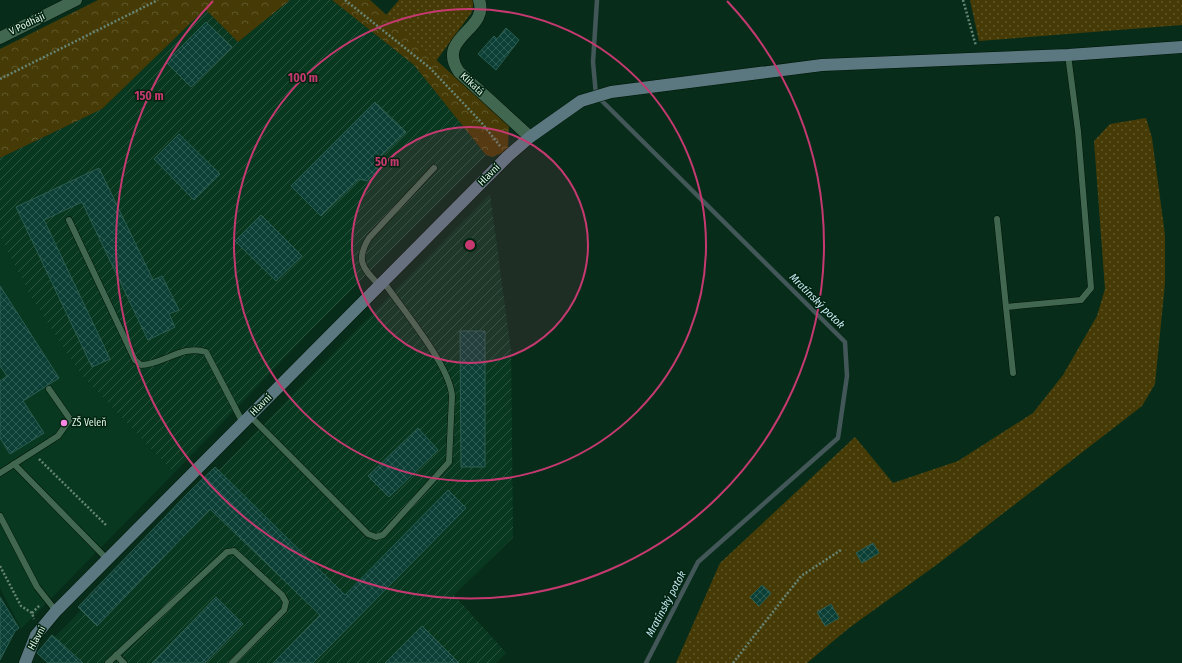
<svg xmlns="http://www.w3.org/2000/svg" width="1182" height="663" font-family="'Fira Sans Condensed',sans-serif">
  <style>
    .built { fill: #083820 }
    .industrial { fill: url(#industrial-furrows) }
    .grass { fill: url(#grass-dots) }
    .park { fill: url(#park-crowns) }
    .lines { fill: none; stroke-linecap: round; stroke-linejoin: round }
    .stream { stroke: #435758; stroke-width: 4.5 }
    .building { fill: url(#building-cross-hatch); stroke: #2c5d51 }
    .lane-casing { stroke: #001406; stroke-width: 7 }
    .street-casing { stroke: #001406; stroke-width: 13 }
    .secondary-casing { stroke: #001406; stroke-width: 13 }
    .path { stroke: #678575; stroke-width: 2.5; stroke-dasharray: 2 2; stroke-linecap: butt }
    .lane { stroke: #426750; stroke-width: 6 }
    .street { stroke: #426750; stroke-width: 12 }
    .secondary { stroke: #5b7880; stroke-width: 12 }
    .ring { fill: none; stroke: #c63970; stroke-width: 2 }
    .poi-dot { fill: #fd86e2; stroke: #002310; stroke-width: 1.5 }
    .labels { text-anchor: middle; dominant-baseline: central; stroke-width: 3; stroke-linejoin: round; paint-order: stroke }
    .street-label { font-size: 10px; fill: #e0f4e7; stroke: #002310 }
    .poi-label { font-size: 10px; fill: #e0f4e7; stroke: #002310; text-anchor: start }
    .water-label { font-size: 11px; font-style: italic; fill: #c7eaf4; stroke: #002310 }
    .centre { fill: #c63970; stroke: #002310; stroke-width: 2 }
    .ring-label { font-size: 12px; text-anchor: middle; font-weight: bold; fill: #c63970; stroke: #002310; stroke-width: 3; stroke-linejoin: round; paint-order: stroke }
  </style>
  <defs>
    <pattern id="industrial-furrows" width="10" height="10" patternUnits="userSpaceOnUse"><rect width="10" height="10" fill="#083820"/><path d="M-1 1l2-2M0 10L10 0M9 11l2-2" fill="none" stroke="#2c5540"/></pattern>
    <pattern id="grass-dots" width="8" height="8" patternUnits="userSpaceOnUse"><rect width="8" height="8" fill="#463b06"/><path d="M2 2h.1M6 6h.1" fill="none" stroke="#60582a" stroke-width="1.8" stroke-linecap="round"/></pattern>
    <pattern id="park-crowns" width="20" height="18" patternUnits="userSpaceOnUse"><rect width="20" height="18" fill="#463b06"/><path d="M2 6a3 3 0 1 1 6 0M12 15a3 3 0 1 1 6 0" fill="none" stroke="#60582a"/></pattern>
    <pattern id="building-cross-hatch" width="8" height="8" patternUnits="userSpaceOnUse"><rect width="8" height="8" fill="#0c4036"/><path d="M0 0l8 8M0 8l8-8" fill="none" stroke="#2f5c53"/></pattern>
  </defs>
  <rect width="100%" height="100%" fill="#072d1a"/>
  <path class="built" d="M 0,236 L 31,297 L 80,373 L 174,473 L 21,629 L 0,588 Z"/>
  <g class="industrial">
    <path d="M 290,0 L 332,0 L 414,65 L 486,155 L 311,330 L 174,473 L 80,373 L 31,297 L 0,236 L 0,158 L 102,109 L 205,9 L 238,42 Z"/>
    <path d="M 490,194 L 511,351 L 513,537 L 454,595 L 506,653 L 496,663 L 52,663 L 40,652 Z"/>
  </g>
  <g class="grass">
    <path d="M 399,0 L 473,0 L 474,1 L 472,12 L 436,61 L 386,15 Z"/>
    <path d="M 970,0 L 1182,0 L 1182,25 L 979,41 Z"/>
    <path d="M 1146,118 L 1152,138 L 1165,235 L 1165,283 L 1155,384 L 1142,406 L 939,563 L 849,628 L 807,663 L 676,663 L 720,563 L 855,437 L 893,483 L 958,461 L 1033,413 L 1063,375 L 1097,316 L 1105,289 L 1094,141 L 1110,124 Z"/>
  </g>
  <g class="park">
    <path d="M 98,0 L 290,0 L 238,42 L 205,9 L 102,109 L 0,158 L 0,49 Z"/>
    <path d="M 332,0 L 370,0 L 509,126 L 508,148 L 502,153 L 492,157 L 486,155 L 414,65 Z"/>
  </g>
  <g class="lines">
    <path class="stream" d="M 597,0 L 593,62 L 596,95 L 845,342 L 847,376 L 838,438 L 698,562 L 646,663"/>
  </g>
  <g class="building">
    <path d="M 206,22 L 232,47 L 191,87 L 166,62 Z"/>
    <path d="M 506,28 L 519,40 L 496,70 L 478,54 L 494,36 L 497,39 Z"/>
    <path d="M 375,102 L 406,132 L 377,160 L 378,170 L 367,181 L 359,179 L 321,216 L 291,186 Z"/>
    <path d="M 179,134 L 220,174 L 194,200 L 154,159 Z"/>
    <path d="M 99,168 L 153,280 L 162,276 L 179,310 L 169,314 L 175,327 L 148,340 L 82,202 L 44,220 L 110,359 L 92,367 L 16,207 Z"/>
    <path d="M 261,215 L 302,256 L 276,281 L 235,241 Z"/>
    <path d="M 0,286 L 59,378 L 23,401 L 44,433 L 10,454 L 0,438 L 0,381 L 7,376 L 0,366 Z"/>
    <path d="M 460,331 L 485,331 L 485,467 L 461,467 Z"/>
    <path d="M 418,428 L 438,450 L 389,497 L 368,476 Z"/>
    <path d="M 215,467 L 345,595 L 448,490 L 466,508 L 313,663 L 273,663 L 320,615 L 210,509 L 97,626 L 78,607 L 191,490 Z"/>
    <path d="M 873,543 L 879,553 L 862,563 L 856,553 Z"/>
    <path d="M 762,585 L 771,593 L 759,606 L 750,597 Z"/>
    <path d="M 0,597 L 19,628 L 15,631 L 0,660 Z"/>
    <path d="M 216,597 L 243,624 L 205,663 L 152,663 Z"/>
    <path d="M 831,604 L 839,618 L 825,626 L 817,612 Z"/>
    <path d="M 422,626 L 459,663 L 385,663 Z"/>
    <path d="M 52,635 L 83,663 L 48,663 L 37,653 Z"/>
  </g>
  <g class="lines">
    <defs>
      <g id="lane">
        <path d="M 997,219 L 1006,307"/>
        <path d="M 69,220 L 135,360 L 141,365 C 164,364 183,344 206,352 L 243,423"/>
        <path d="M 379,285 C 363,268 355,261 369,238 L 434,168"/>
        <path d="M 1013,373 L 1006,307 L 1081,300 L 1091,288 L 1078,131 L 1068,55"/>
        <path d="M 250,416 L 368,534 L 376,537 L 383,535 L 449,462 L 452,396 C 450,365 402,309 383,281"/>
        <path d="M 14,464 L 107,559"/>
        <path d="M 0,473 L 58,436 L 70,419 L 49,389"/>
        <path d="M 0,516 L 37,587 L 56,611"/>
        <path d="M 116,655 L 124,663"/>
        <path d="M 108,663 L 227,552 L 234,551 L 282,595 L 286,602 L 284,610 L 232,663"/>
      </g>
      <g id="street">
        <path d="M 479,0 C 490,30 435,37 459,72 L 530,137"/>
        <path d="M 0,38 L 76,0"/>
      </g>
      <path id="secondary" d="M 25,663 L 36,635 L 56,611 L 508,156 L 530,137 L 581,101 L 611,92 L 822,65 L 1068,55 L 1182,47"/>
    </defs>
    <use href="#lane" class="lane-casing"/>
    <use href="#street" class="street-casing"/>
    <use href="#secondary" class="secondary-casing"/>
    <g class="path">
      <path d="M 345,0 L 430,68 L 481,122 L 500,146"/>
      <path d="M 963,0 L 976,46"/>
      <path d="M 0,79 L 158,0"/>
      <path d="M 39,459 L 107,526"/>
      <path d="M 0,566 L 21,606 L 32,613 L 34,619"/>
      <path d="M 32,613 L 40,605"/>
      <path d="M 733,663 L 801,576 L 841,550"/>
    </g>
    <use href="#lane" class="lane"/>
    <use href="#street" class="street"/>
    <use href="#secondary" class="secondary"/>
  </g>
  <circle cx="470" cy="245" r="118" fill="#c63970" fill-opacity=".12"/>
  <g class="ring">
    <circle cx="470" cy="245" r="118"/>
    <circle cx="470" cy="245" r="236"/>
    <path d="M727 1A354 354 0 1 1 213 1"/>
  </g>
  <circle class="poi-dot" cx="64" cy="423" r="4"/>
  <g class="labels">
    <g class="street-label">
      <text transform="translate(27 24) rotate(-26)">V Podhájí</text>
      <text transform="translate(472 84) rotate(43)">Klikatá</text>
      <text transform="translate(489 175) rotate(-45)">Hlavní</text>
      <text transform="translate(261 405) rotate(-45)">Hlavní</text>
      <text transform="translate(37 638) rotate(-61)">Hlavní</text>
    </g>
    <g class="poi-label">
      <text x="72" y="423">ZŠ Veleň</text>
    </g>
    <g class="water-label">
      <text transform="translate(817 301) rotate(45)">Mratínský potok</text>
      <text transform="translate(666 604) rotate(-62)">Mratínský potok</text>
    </g>
  </g>
  <circle cx="470" cy="245" r="6" class="centre"/>
  <g class="ring-label">
    <text x="303" y="82">100 m</text>
    <text x="149" y="100">150 m</text>
    <text x="387" y="166">50 m</text>
  </g>
</svg>
